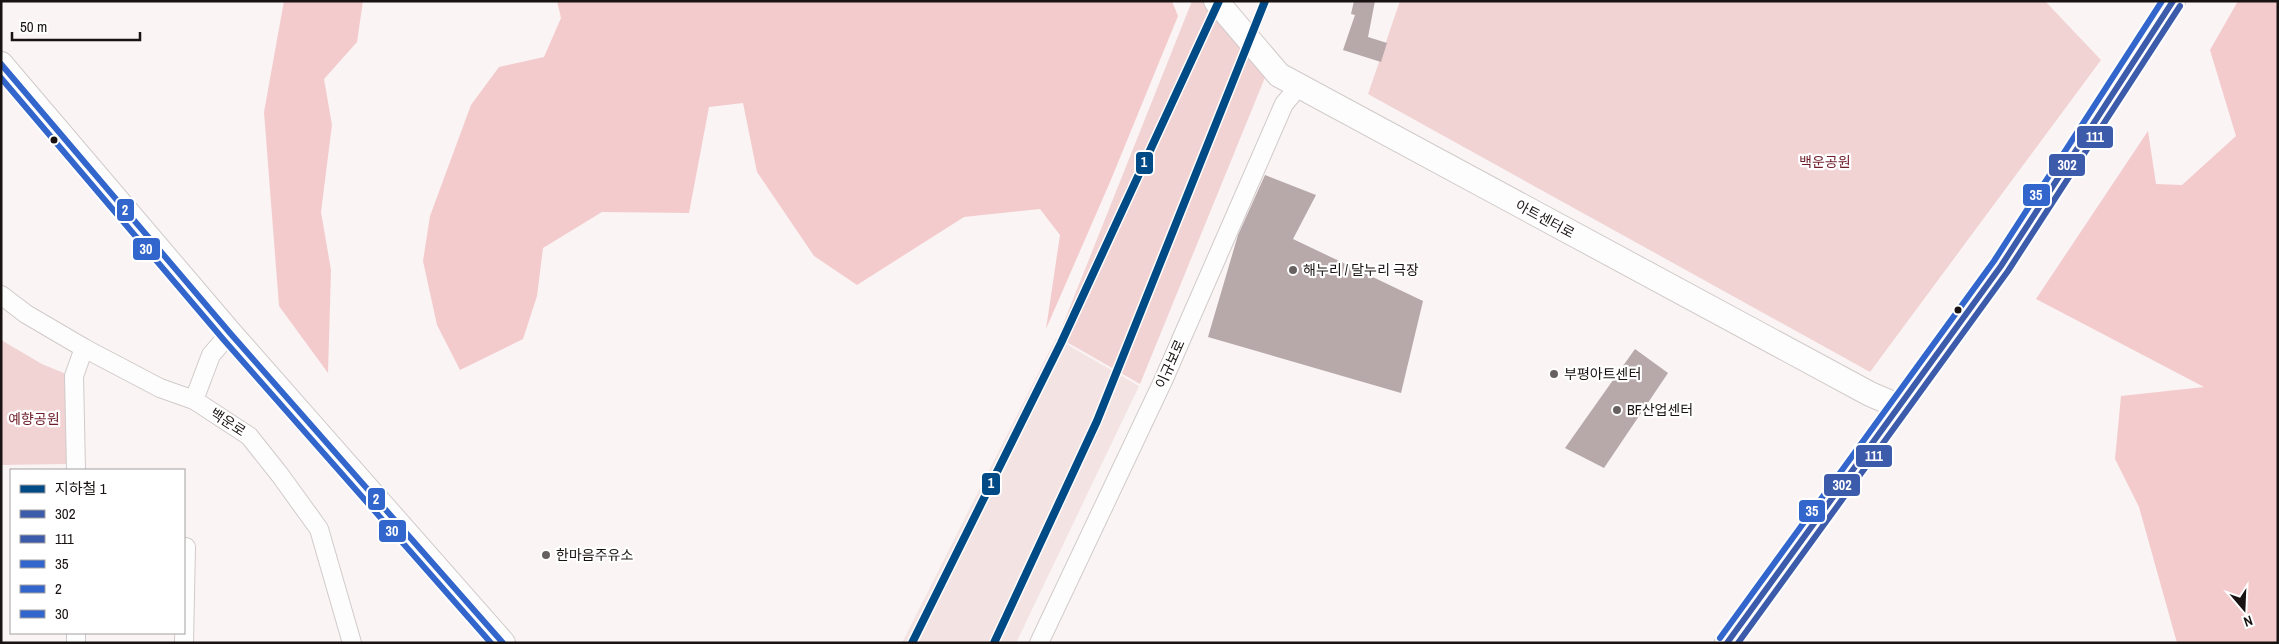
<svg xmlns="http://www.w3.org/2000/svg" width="2279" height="644" font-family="'Archivo Narrow','Noto Sans KR',sans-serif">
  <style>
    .built { fill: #f4e3e3 }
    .green { fill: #f2d3d4 }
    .forest { fill: #f4cbcd }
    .building { fill: #b7a8a9 }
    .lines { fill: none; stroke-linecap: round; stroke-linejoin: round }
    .street-casing { stroke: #d1caca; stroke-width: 20 }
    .secondary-casing { stroke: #d1caca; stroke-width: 26 }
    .street { stroke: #fefdfd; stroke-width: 18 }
    .secondary { stroke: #fefdfd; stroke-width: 24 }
    .bus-1-casing { stroke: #fff; stroke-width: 10 }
    .bus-2-casing { stroke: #fff; stroke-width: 10 }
    .bus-3-casing { stroke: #fff; stroke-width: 10 }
    .bus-4-casing { stroke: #fff; stroke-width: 10 }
    .bus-5-casing { stroke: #fff; stroke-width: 10 }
    .bus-1 { stroke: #3d5bab; stroke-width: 6 }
    .bus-2 { stroke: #3d5bab; stroke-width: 6 }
    .bus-3 { stroke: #36c; stroke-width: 6 }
    .bus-4 { stroke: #36c; stroke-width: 6 }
    .bus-5 { stroke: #36c; stroke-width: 6 }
    .metro-1-casing { stroke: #fff; stroke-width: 11 }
    .metro-1 { stroke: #004a85; stroke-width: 8 }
    .bus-dot { fill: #191212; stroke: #fff; stroke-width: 2 }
    .poi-dot { fill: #686161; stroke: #fff; stroke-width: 2 }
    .labels { text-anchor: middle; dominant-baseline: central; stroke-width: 4.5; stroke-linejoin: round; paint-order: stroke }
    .park-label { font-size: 14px; fill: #6f1f2b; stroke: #fff }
    .street-label { font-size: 14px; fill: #191212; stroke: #fff }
    .poi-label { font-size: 14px; fill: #191212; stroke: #fff; text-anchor: start }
    .line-badge { stroke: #fff; stroke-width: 2 }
    .badge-label { font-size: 14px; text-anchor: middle; font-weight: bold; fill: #fff }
  </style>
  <rect width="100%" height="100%" fill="#faf4f4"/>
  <path class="built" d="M 1056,338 L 1139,386 L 1016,643 L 902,643 Z"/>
  <g class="green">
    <path d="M 1192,1 L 1203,1 L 1266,75 L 1140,384 L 1058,337 Z"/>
    <path d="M 1400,1 L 2045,1 L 2101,60 L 1870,372 L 1368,94 Z"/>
    <path d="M 1,340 L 42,364 L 66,374 L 66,464 L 1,465 Z"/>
  </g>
  <g class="forest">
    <path d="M 284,1 L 363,1 L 357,42 L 324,79 L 332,125 L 321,212 L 331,270 L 328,373 L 279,306 L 264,112 Z"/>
    <path d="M 557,1 L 1172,1 L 1178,16 L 1110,182 L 1046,329 L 1060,235 L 1040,209 L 964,217 L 857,285 L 814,256 L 757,172 L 743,103 L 709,107 L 689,213 L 602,212 L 543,248 L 537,296 L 523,339 L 460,370 L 437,325 L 423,261 L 430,216 L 471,105 L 499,67 L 544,57 L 561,18 Z"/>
    <path d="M 2238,1 L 2278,1 L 2278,643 L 2177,643 L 2139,507 L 2115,459 L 2121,396 L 2204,387 L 2036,299 L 2148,131 L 2156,184 L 2182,185 L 2236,136 L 2210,50 Z"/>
  </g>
  <g class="building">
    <path d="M 1354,1 L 1375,1 L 1368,37 L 1387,43 L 1381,62 L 1343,50 L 1355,15 L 1351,14 Z"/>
    <path d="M 1265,175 L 1316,195 L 1293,239 L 1423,301 L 1401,393 L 1208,337 L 1238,235 Z"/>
    <path d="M 1635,349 L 1668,373 L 1604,468 L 1565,448 Z"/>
  </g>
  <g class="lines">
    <defs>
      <g id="street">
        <path d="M 1,295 L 26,314 L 84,348 L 160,388 L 194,400 L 249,436 L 280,475 L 319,529 L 352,643"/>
        <path d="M 194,400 L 211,355 L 230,333"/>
        <path d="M 76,470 L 74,376 L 84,348"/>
        <path d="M 184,547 L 186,547 L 184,643"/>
        <path d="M 76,643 L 76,633"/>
        <path d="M 1039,643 L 1163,381 L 1284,104 L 1299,86"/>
      </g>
      <g id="secondary">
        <path d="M 1216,1 L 1279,75 L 1870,394 L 1898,406"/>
        <path d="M 1,64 L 230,333 L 503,643"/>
        <path d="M 1727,643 L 2001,266 L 2173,1"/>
      </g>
    </defs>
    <use href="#street" class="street-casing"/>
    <use href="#secondary" class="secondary-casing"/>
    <use href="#street" class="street"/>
    <use href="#secondary" class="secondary"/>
    <defs>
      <path id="bus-1" d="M 1727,643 L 2001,266 L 2173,1"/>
      <path id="bus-2" d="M 1738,643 L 2008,271 L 2180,6"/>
      <path id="bus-3" d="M 1720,638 L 1994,261 L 2162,1"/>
      <path id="bus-4" d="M 1,64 L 230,333 L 503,643"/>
      <path id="bus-5" d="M 1,78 L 223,339 L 491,643"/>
    </defs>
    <use href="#bus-1" class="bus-1-casing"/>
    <use href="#bus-2" class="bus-2-casing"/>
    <use href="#bus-3" class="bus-3-casing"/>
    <use href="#bus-4" class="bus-4-casing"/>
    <use href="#bus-5" class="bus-5-casing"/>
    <use href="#bus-1" class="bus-1"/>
    <use href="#bus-2" class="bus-2"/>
    <use href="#bus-3" class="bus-3"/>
    <use href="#bus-4" class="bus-4"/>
    <use href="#bus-5" class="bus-5"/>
    <defs>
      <g id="metro-1">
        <path d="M 912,643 L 1061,343 L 1219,1"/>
        <path d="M 994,643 L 1097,421 L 1265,1"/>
      </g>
    </defs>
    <use href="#metro-1" class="metro-1-casing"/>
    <use href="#metro-1" class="metro-1"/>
  </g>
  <g class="bus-dot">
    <circle cx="54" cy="140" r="4.5"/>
    <circle cx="1958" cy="310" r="4.5"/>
  </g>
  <g class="poi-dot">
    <circle cx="1293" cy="270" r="5"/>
    <circle cx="1554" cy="374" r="5"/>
    <circle cx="1617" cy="410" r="5"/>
    <circle cx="546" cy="555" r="5"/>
  </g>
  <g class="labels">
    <g class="park-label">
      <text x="1825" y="162">백운공원</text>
      <text x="34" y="419">예향공원</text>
    </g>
    <g class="street-label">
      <text transform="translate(1545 219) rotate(28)">아트센터로</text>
      <text transform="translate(1170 364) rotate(-66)">이규보로</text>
      <text transform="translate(228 422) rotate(33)">백운로</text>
    </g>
    <g class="poi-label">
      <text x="1303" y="270">해누리 / 달누리 극장</text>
      <text x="1564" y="374">부평아트센터</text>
      <text x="1627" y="410">BF산업센터</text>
      <text x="556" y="555">한마음주유소</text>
    </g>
  </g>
  <g class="line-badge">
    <rect x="2076" y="125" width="38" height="24" rx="5" fill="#3d5bab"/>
    <rect x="1135" y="151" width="19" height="24" rx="5" fill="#004a85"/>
    <rect x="2048" y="153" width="38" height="24" rx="5" fill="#3d5bab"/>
    <rect x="2022" y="183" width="29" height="24" rx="5" fill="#36c"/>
    <rect x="116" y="198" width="19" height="24" rx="5" fill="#36c"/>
    <rect x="132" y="237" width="29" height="24" rx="5" fill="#36c"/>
    <rect x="1855" y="444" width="38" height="24" rx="5" fill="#3d5bab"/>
    <rect x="981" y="472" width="20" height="24" rx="5" fill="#004a85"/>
    <rect x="1823" y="473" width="38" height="24" rx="5" fill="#3d5bab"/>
    <rect x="367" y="487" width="19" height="24" rx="5" fill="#36c"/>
    <rect x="1798" y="499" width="28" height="24" rx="5" fill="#36c"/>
    <rect x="378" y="519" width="29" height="24" rx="5" fill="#36c"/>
  </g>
  <g class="badge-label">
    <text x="2095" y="142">111</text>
    <text x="1144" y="167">1</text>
    <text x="2067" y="170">302</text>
    <text x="2036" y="200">35</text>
    <text x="125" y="215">2</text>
    <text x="146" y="254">30</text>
    <text x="1874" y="461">111</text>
    <text x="991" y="488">1</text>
    <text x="1842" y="490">302</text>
    <text x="376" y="504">2</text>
    <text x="1812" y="516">35</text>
    <text x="392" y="536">30</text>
  </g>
  <rect width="2279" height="644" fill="none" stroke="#191212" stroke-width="5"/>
  <rect x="10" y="469" width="175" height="165" fill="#ffffff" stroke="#a3a0a0"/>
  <rect x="20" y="485" width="25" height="8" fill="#004a85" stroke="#a3a0a0"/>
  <text x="55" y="494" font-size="15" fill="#191212">지하철 1</text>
  <rect x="20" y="510" width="25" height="8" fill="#3d5bab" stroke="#a3a0a0"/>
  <text x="55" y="519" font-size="15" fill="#191212">302</text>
  <rect x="20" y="535" width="25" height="8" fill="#3d5bab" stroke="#a3a0a0"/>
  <text x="55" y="544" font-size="15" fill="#191212">111</text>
  <rect x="20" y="560" width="25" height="8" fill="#3366cc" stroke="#a3a0a0"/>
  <text x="55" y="569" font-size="15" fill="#191212">35</text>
  <rect x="20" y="585" width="25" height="8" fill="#3366cc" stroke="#a3a0a0"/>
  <text x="55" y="594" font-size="15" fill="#191212">2</text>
  <rect x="20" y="610" width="25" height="8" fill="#3366cc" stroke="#a3a0a0"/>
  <text x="55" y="619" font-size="15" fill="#191212">30</text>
  <g transform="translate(2244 609) rotate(161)" stroke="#ffffff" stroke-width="4" paint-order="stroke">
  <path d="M0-4L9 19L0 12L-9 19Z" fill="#191212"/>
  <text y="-8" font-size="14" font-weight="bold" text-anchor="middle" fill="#191212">N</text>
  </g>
  <path d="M12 32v8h128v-8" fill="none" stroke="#191212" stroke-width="2.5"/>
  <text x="20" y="32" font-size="15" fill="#191212" stroke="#ffffff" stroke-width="4" paint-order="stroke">50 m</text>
</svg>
